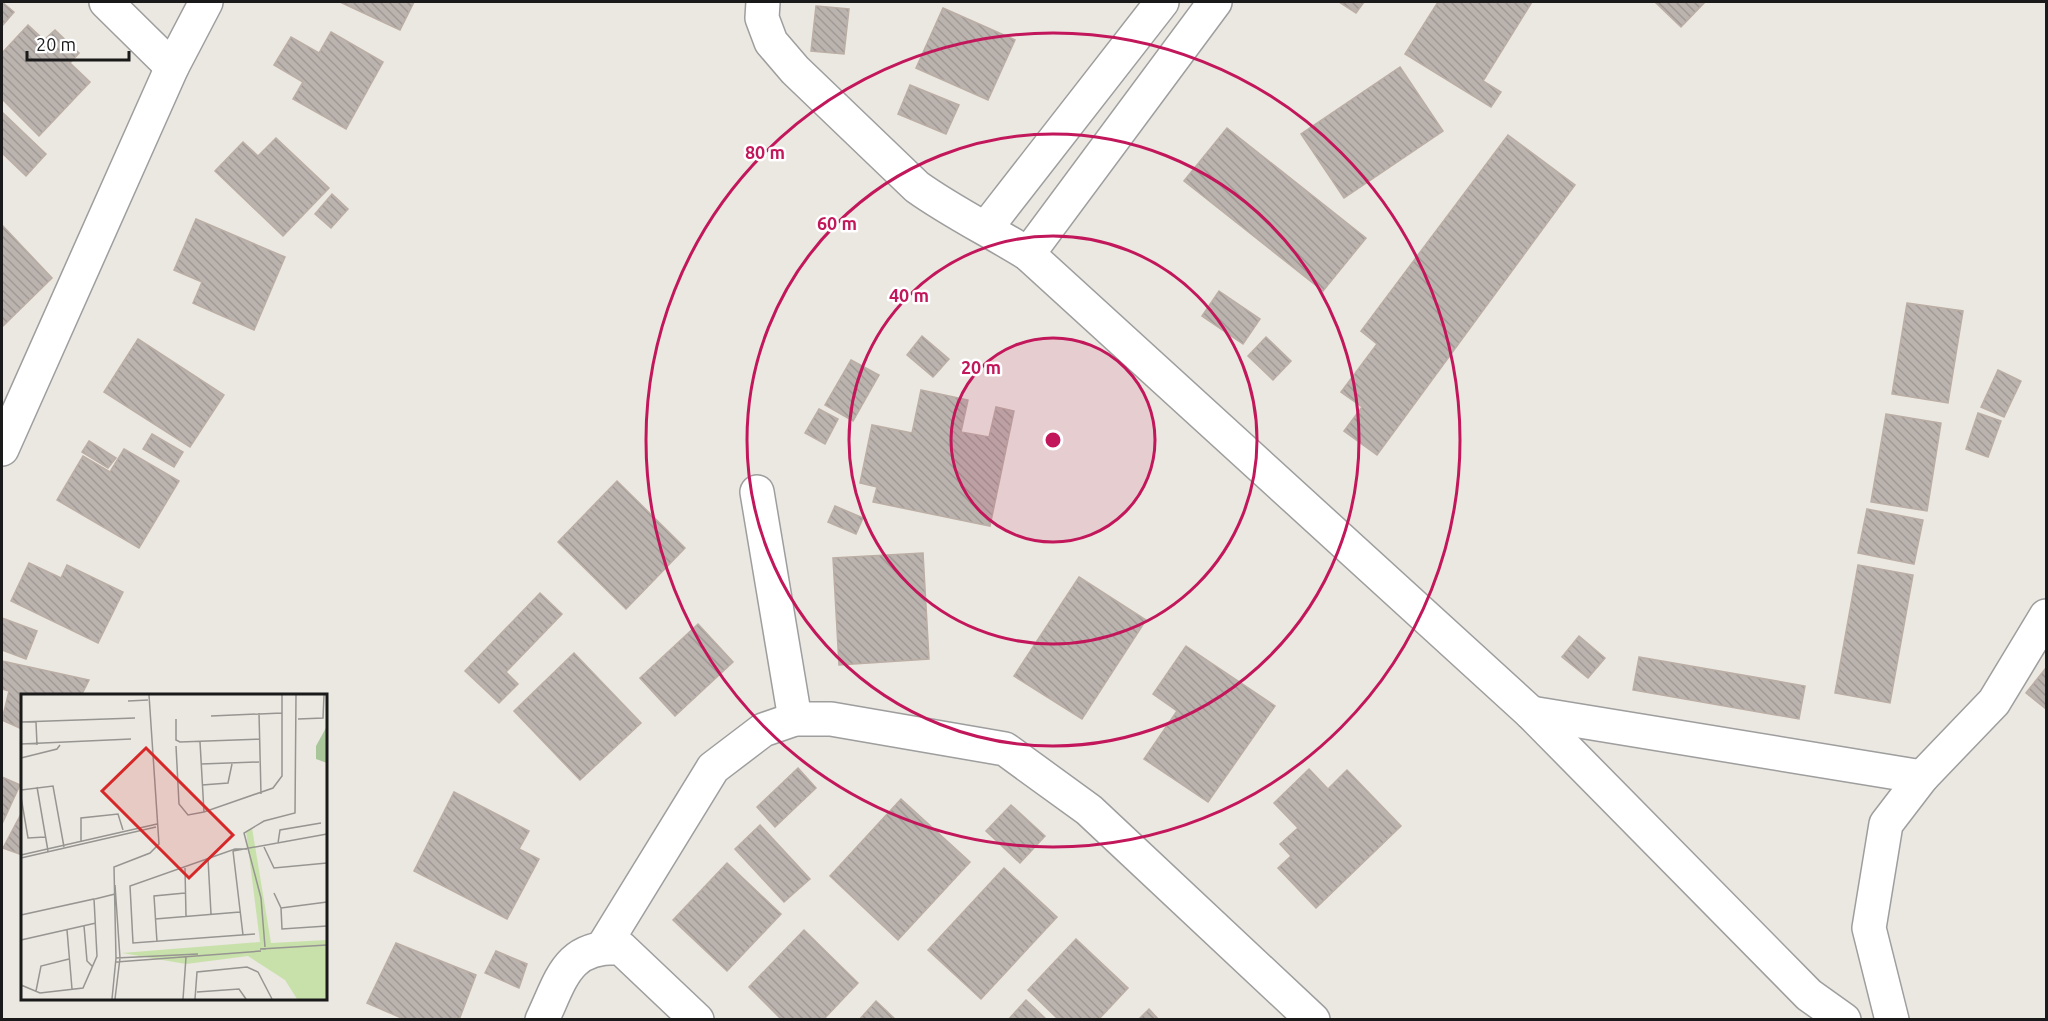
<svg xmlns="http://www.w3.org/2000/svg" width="2048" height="1021" font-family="Ubuntu,sans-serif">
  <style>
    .building { fill: url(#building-back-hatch); stroke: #bbaea5; stroke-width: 1.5 }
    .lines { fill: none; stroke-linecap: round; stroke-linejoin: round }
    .minor-casing { stroke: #9e9e9e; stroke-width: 36 }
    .minor { stroke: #fff; stroke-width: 33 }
    .ring { fill: none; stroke: #c2185b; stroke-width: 3 }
    .inset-road { fill: none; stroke: #979591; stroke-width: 1.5 }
    .view { fill: #d62828; fill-opacity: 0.15; stroke: #d62828; stroke-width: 3 }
    .inset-edge { fill: none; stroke: #1a1a1a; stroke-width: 3 }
    .centre { fill: #c2185b; stroke: #fff; stroke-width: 3 }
    .ring-label { font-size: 18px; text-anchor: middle; font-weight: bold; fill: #c2185b; stroke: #fff; stroke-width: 5; stroke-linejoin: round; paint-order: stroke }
  </style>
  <defs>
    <pattern id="building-back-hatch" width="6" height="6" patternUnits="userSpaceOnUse" patternTransform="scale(1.5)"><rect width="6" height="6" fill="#bbb3ae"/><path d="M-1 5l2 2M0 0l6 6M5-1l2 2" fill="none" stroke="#a09995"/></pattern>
  </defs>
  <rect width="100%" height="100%" fill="#ebe7e1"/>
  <g class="building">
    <path d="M 2,2 L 14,12 L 2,26 Z"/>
    <path d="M 340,2 L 414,2 L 400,30 Z"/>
    <path d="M 1339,2 L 1364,2 L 1356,13 Z"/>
    <path d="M 1438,2 L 1532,2 L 1483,81 L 1501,92 L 1491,107 L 1405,54 Z"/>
    <path d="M 1655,2 L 1705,2 L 1681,27 Z"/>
    <path d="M 816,6 L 849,9 L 844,54 L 811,51 Z"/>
    <path d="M 943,8 L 1015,40 L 988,100 L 916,68 Z"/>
    <path d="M 28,25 L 44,40 L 55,30 L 79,53 L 70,63 L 90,82 L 39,136 L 2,99 L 2,53 Z"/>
    <path d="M 331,32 L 383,62 L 346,129 L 293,99 L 303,82 L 274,65 L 291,37 L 319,53 Z"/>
    <path d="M 1400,67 L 1443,131 L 1344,198 L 1301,134 Z"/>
    <path d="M 910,85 L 959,105 L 946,134 L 898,114 Z"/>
    <path d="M 2,112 L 46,154 L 26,176 L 2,153 Z"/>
    <path d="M 1227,128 L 1366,238 L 1323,291 L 1184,181 Z"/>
    <path d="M 1508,135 L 1575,185 L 1377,455 L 1344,431 L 1362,407 L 1341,392 L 1377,344 L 1361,331 Z"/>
    <path d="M 276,138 L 329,188 L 283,236 L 215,171 L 243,142 L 258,156 Z"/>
    <path d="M 332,194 L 348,209 L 331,228 L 315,214 Z"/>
    <path d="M 196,219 L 285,257 L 254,330 L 193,303 L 202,282 L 174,270 Z"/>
    <path d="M 2,225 L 52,278 L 2,327 Z"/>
    <path d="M 1219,291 L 1260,319 L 1243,344 L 1202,316 Z"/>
    <path d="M 1907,303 L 1963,311 L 1948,403 L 1892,394 Z"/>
    <path d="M 922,336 L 949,359 L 933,377 L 907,355 Z"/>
    <path d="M 1266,337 L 1291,361 L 1273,380 L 1248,356 Z"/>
    <path d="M 138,339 L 224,395 L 190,447 L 104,392 Z"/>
    <path d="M 851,360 L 879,375 L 853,421 L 825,405 Z"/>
    <path d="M 1998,370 L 2021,381 L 2004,417 L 1981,407 Z"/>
    <path d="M 921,390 L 968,400 L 961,432 L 989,437 L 996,407 L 1014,411 L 990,526 L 873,502 L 877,487 L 860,483 L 872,425 L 912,433 Z"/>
    <path d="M 819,409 L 838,419 L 825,444 L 805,433 Z"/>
    <path d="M 1978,413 L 2001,421 L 1988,457 L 1966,449 Z"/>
    <path d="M 1886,414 L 1941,423 L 1927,511 L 1871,502 Z"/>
    <path d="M 152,434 L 183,452 L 174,467 L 143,449 Z"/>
    <path d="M 89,441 L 116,458 L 108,468 L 82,452 Z"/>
    <path d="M 124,449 L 179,481 L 139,548 L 57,500 L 83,456 L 110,472 Z"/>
    <path d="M 617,481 L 685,548 L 626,609 L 558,542 Z"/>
    <path d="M 835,506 L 863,518 L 856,534 L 828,522 Z"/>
    <path d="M 1867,509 L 1923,520 L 1914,564 L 1858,553 Z"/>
    <path d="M 923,553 L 929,659 L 839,665 L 833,558 Z"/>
    <path d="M 29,563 L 61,578 L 67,565 L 123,592 L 98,643 L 11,601 Z"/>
    <path d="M 1858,565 L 1913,575 L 1890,703 L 1835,693 Z"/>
    <path d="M 1079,577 L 1146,620 L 1082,719 L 1014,676 Z"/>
    <path d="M 540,593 L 562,614 L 506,672 L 518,684 L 499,703 L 465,671 Z"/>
    <path d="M 2,618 L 37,631 L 26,659 L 2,650 Z"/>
    <path d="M 698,624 L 733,662 L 675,716 L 640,678 Z"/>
    <path d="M 1579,636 L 1605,658 L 1588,678 L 1562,657 Z"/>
    <path d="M 1186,646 L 1275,706 L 1208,802 L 1144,759 L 1177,711 L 1153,694 Z"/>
    <path d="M 574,653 L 641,723 L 580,780 L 514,711 Z"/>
    <path d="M 1639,657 L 1805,686 L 1799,719 L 1633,690 Z"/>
    <path d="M 2,661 L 89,680 L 81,696 L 22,696 L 22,729 L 2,720 L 9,691 L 2,689 Z"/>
    <path d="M 2046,668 L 2046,709 L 2026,693 Z"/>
    <path d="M 798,768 L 816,788 L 775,827 L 757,807 Z"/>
    <path d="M 1309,769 L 1328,789 L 1347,770 L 1401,826 L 1316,908 L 1278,868 L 1291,856 L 1280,844 L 1298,828 L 1274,803 Z"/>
    <path d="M 2,777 L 20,785 L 2,824 Z"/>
    <path d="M 454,792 L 529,831 L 519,849 L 539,859 L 507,919 L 414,871 Z"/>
    <path d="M 901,799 L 970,862 L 898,940 L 830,876 Z"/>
    <path d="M 1011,805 L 1045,836 L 1020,863 L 986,831 Z"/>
    <path d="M 22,812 L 22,855 L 3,848 Z"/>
    <path d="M 760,825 L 810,879 L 784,902 L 735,849 Z"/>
    <path d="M 727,863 L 781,914 L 727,971 L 673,920 Z"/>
    <path d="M 1004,868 L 1057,917 L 981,999 L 928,950 Z"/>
    <path d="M 804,930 L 858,983 L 823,1020 L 782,1020 L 749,987 Z"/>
    <path d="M 1076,939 L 1128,988 L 1098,1020 L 1059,1020 L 1028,990 Z"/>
    <path d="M 396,943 L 476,975 L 459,1020 L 406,1020 L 367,1003 Z"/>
    <path d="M 496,951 L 527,964 L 519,988 L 485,973 Z"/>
    <path d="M 1026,1000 L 1047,1020 L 1008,1020 Z"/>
    <path d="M 876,1001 L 896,1020 L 859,1020 Z"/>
    <path d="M 1149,1009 L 1159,1020 L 1138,1020 Z"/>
  </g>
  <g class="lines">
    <defs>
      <g id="minor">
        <path d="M 106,2 L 172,67"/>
        <path d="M 763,2 L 762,18 L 771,42 L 795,70 L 917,187 C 952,212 991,231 1028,254 L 1531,713 L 1809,995 L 1844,1020"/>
        <path d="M 986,228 L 1162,2"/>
        <path d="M 1028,254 L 1215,2"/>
        <path d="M 2,449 L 172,67 L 206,2"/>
        <path d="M 757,492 L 795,719"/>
        <path d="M 1531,713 L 1922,777"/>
        <path d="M 603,947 L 713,768 L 763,730 L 795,719 L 831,719 L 1005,749 L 1089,810 L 1313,1020"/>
        <path d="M 542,1020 C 562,978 567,945 621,948 L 697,1020"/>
        <path d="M 1892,1020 L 1869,928 L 1886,824 L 1922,777 L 1994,702 L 2046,616"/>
      </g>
    </defs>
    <use href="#minor" class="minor-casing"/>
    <use href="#minor" class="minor"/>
  </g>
  <circle cx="1053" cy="440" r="102" fill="#c2185b" fill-opacity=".12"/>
  <g class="ring">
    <circle cx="1053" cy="440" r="102"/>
    <circle cx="1053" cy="440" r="204"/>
    <circle cx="1053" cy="440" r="306"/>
    <circle cx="1053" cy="440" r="407"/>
  </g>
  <g transform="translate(21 694)">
    <rect width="306" height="306" fill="#ebe7e1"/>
    <path d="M 231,134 L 250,249 L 306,246 L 306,305 L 276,305 L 264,286 L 227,262 L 165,270 L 101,259 L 239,248 L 225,137 Z" fill="#c8e1ab"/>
    <path d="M 306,32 L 306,69 L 295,65 L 295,52 Z" fill="#a9c69a"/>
    <path class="inset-road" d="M 107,7 L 127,6M 238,19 L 240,100M 190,22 L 261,19M 155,25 L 155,46 L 159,48 L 239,45M 277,25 L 302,24 L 303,1M 0,28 L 114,24M 15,28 L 16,51M 179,48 L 183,118 L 252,94 L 261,82 L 261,1M 0,50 L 110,45M 155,52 L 158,110 L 167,121 L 183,118M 0,64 L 36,55 L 39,51M 180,70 L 238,68M 181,91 L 207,89 L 211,70M 16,93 L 27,157M 0,96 L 32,92 L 43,153M 0,103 L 7,144 L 24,143M 60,148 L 60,124 L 97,120 L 102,136M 257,149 L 259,136 L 300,129M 243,153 L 253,174 L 306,169M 226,155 L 214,155 L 109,192 L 112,249 L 234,240M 212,157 L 306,140M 212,157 L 222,241M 0,161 L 136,130M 0,164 L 135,133M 187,165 L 190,220M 164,174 L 165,222M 94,191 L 99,264 L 94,305M 253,199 L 260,214 L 261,235 L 306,232M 74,205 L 94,200M 260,214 L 306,208M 0,221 L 73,205 L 76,262 L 62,294 L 19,299 L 0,291M 134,225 L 219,218M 63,232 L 66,267 L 71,272M 46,236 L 51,295M 0,246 L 75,229M 136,248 L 133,202 L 164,199M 244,253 L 240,204 L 223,139 L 243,127 L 274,119 L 275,1M 245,255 L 239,255 L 306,251M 95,264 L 177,260M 95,268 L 240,257M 15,297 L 20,272 L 48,265M 176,298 L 218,295 L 225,305M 91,305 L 95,264 L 93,173 L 129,159 L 138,150 L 128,1M 162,305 L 165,263M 174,305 L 176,278 L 226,273 L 237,278 L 251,305"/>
    <path class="view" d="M 125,54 L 212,141 L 168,184 L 81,97 Z"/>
    <rect width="306" height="306" class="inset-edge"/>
  </g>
  <circle cx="1053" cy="440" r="9" class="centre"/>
  <g class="ring-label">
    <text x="765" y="159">80 m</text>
    <text x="837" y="230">60 m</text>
    <text x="909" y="302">40 m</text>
    <text x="981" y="374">20 m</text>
  </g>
  <rect width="2048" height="1021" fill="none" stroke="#1a1a1a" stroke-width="6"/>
  <path d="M27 51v9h102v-9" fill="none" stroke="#1a1a1a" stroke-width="3"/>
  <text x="36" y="51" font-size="18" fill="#1a1a1a" stroke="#ffffff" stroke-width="4.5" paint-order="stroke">20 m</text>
</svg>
